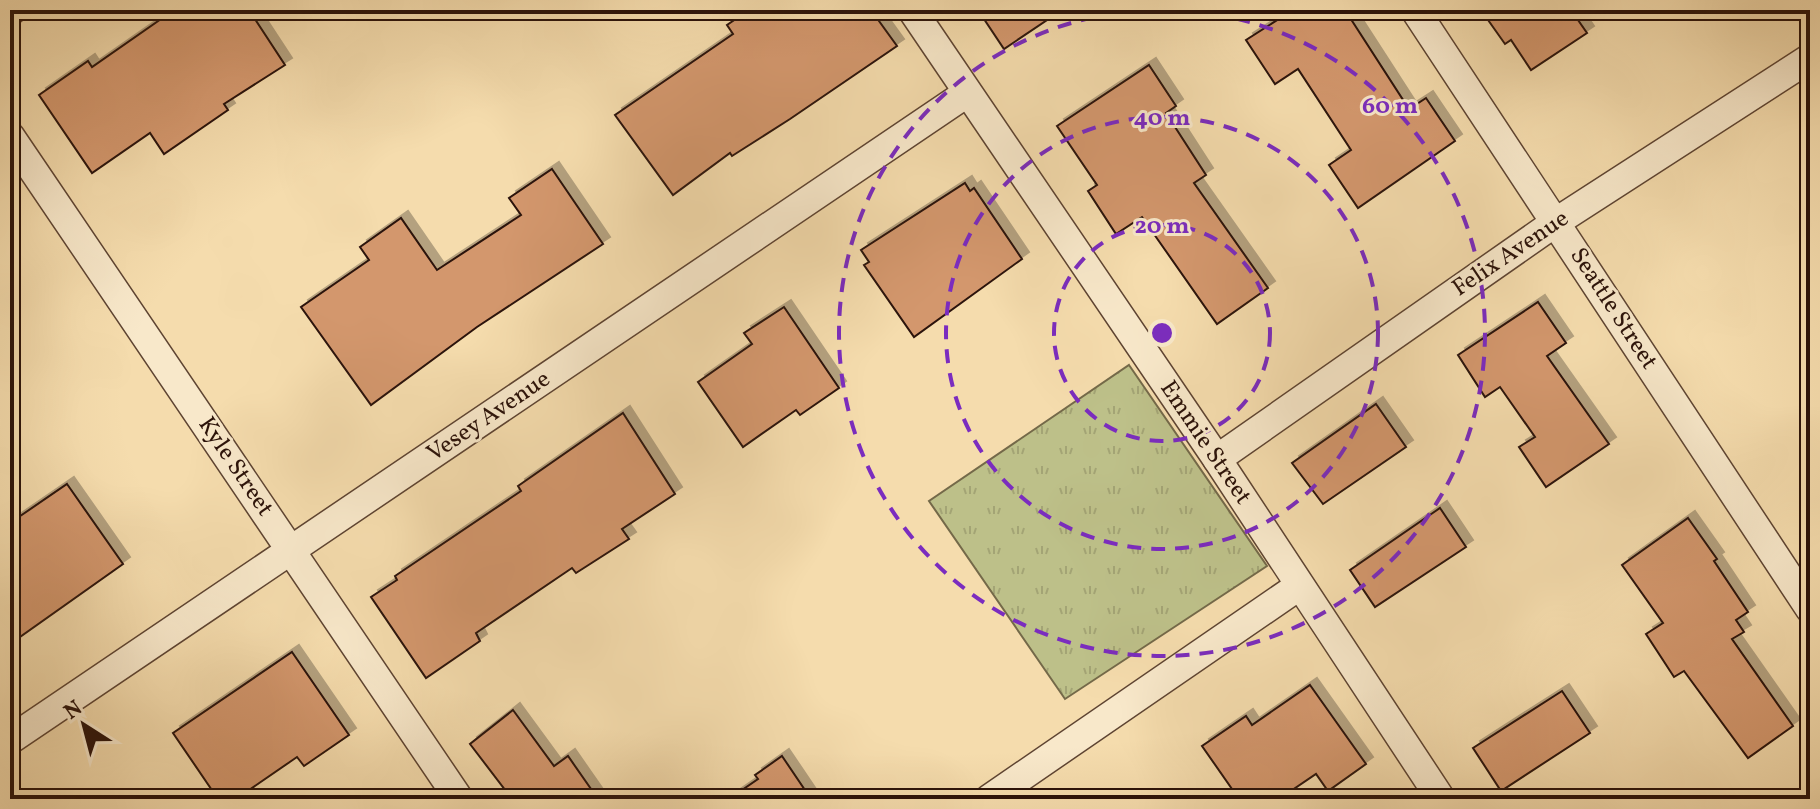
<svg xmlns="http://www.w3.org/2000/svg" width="1820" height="809" font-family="Vollkorn,serif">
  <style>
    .grass { fill: url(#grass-tufts); stroke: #746949; stroke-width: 2 }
    .building { fill: #d3976d; stroke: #2b1209; stroke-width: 2; filter: url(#shadow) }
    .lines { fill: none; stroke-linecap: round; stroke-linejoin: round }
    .street-casing { stroke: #5e4432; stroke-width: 31 }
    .street { stroke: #f8e8ca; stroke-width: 28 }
    .ring { fill: none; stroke: #7b2cbf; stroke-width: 4; stroke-dasharray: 14 10 }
    .labels { text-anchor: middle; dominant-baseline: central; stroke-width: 6; stroke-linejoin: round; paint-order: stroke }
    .street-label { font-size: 24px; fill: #2b1209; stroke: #f8e8ca }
    .centre { fill: #7b2cbf; stroke: #f8e8ca; stroke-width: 4 }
    .ring-label { font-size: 24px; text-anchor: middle; font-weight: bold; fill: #7b2cbf; stroke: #f8e8ca; stroke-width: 6; stroke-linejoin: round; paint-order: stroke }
  </style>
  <defs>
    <pattern id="grass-tufts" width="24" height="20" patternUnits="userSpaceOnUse" patternTransform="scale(2)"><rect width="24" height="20" fill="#bdc089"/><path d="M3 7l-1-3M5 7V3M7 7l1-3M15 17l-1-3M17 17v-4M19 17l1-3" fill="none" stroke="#a3a475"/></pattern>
    <filter id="shadow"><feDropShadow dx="7" dy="-7" stdDeviation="0" flood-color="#0004"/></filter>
  </defs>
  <rect width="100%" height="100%" fill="#f5dcad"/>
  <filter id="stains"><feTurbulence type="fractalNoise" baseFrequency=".0025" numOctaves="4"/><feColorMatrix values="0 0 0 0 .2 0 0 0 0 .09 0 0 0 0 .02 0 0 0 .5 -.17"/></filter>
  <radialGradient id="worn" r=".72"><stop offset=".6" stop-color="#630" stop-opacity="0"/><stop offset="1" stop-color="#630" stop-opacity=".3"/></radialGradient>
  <path class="grass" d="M 1129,365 L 1267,566 L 1065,699 L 929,501 Z"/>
  <g class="building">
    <path d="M 174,10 L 249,10 L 285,65 L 224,104 L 228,110 L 164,154 L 150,133 L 92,173 L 39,95 L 88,61 L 92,67 Z"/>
    <path d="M 749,10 L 871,10 L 897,46 L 790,119 L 732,156 L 730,153 L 673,195 L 615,115 L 733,34 L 727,25 Z"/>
    <path d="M 978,10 L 1062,10 L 1004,49 Z"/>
    <path d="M 1293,10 L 1345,10 L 1409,109 L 1426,98 L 1455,141 L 1358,208 L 1329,165 L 1351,150 L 1298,69 L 1275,84 L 1246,40 Z"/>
    <path d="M 1481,10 L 1571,10 L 1587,33 L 1531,70 L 1511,40 L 1505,44 Z"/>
    <path d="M 1149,65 L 1176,106 L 1166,113 L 1206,175 L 1194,183 L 1268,288 L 1217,324 L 1142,217 L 1116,234 L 1088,191 L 1097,185 L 1057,126 Z"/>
    <path d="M 552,169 L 603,244 L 477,327 L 371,405 L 301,307 L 369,260 L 360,247 L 401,218 L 437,270 L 521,215 L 509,198 Z"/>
    <path d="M 965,183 L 970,191 L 974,188 L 1022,259 L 914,337 L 864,265 L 869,262 L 861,250 Z"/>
    <path d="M 1538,302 L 1566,343 L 1547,356 L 1609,444 L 1546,487 L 1519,447 L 1535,437 L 1500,387 L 1485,397 L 1458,355 Z"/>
    <path d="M 784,307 L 839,388 L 800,415 L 796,410 L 743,447 L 698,382 L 752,344 L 744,333 Z"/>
    <path d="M 1376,404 L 1406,447 L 1323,504 L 1292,463 Z"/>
    <path d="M 623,413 L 675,494 L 622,529 L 629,539 L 576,573 L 572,568 L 476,633 L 480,641 L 426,678 L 371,597 L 397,580 L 395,576 L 521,491 L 518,486 Z"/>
    <path d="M 67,484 L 123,564 L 10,644 L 10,523 Z"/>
    <path d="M 1440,508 L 1466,547 L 1375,607 L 1350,570 Z"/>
    <path d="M 1688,518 L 1717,559 L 1714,561 L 1748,612 L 1736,620 L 1744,632 L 1732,639 L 1793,726 L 1748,758 L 1684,671 L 1674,677 L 1646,634 L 1663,623 L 1622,565 Z"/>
    <path d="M 292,652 L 349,735 L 304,766 L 297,757 L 236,799 L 218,799 L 173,733 Z"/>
    <path d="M 1310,685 L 1366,764 L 1328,791 L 1316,774 L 1279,799 L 1239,799 L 1202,746 L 1246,716 L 1252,725 Z"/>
    <path d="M 1562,691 L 1590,733 L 1501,791 L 1473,748 Z"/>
    <path d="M 513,710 L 554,766 L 568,756 L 598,799 L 512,799 L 470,744 Z"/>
    <path d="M 782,756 L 811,799 L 729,799 L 758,779 L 755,775 Z"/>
  </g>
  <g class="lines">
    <defs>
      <g id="street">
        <path d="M 912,10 L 1217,459 L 1441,799"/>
        <path d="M 1415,10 L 1810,609"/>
        <path d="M 10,11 L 12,10"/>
        <path d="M 10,136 L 459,799"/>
        <path d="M 1217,459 L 1556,222 L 1810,58"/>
        <path d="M 10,740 L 967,93"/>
        <path d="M 989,799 L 1299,586"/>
      </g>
    </defs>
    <use href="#street" class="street-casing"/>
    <use href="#street" class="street"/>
  </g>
  <g class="ring">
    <circle cx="1162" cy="333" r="108"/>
    <circle cx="1162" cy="333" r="216"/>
    <path d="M1165 10A323 323 0 1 1 1159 10"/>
  </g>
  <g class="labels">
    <g class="street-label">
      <text transform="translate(1511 254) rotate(-34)">Felix Avenue</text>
      <text transform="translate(1613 309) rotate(57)">Seattle Street</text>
      <text transform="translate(489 417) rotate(-34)">Vesey Avenue</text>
      <text transform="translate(1205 443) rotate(56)">Emmie Street</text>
      <text transform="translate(235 467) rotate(56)">Kyle Street</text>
    </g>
  </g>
  <circle cx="1162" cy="333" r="12" class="centre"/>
  <g class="ring-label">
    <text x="1390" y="113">60 m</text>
    <text x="1162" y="125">40 m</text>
    <text x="1162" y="233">20 m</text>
  </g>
  <rect width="1820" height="809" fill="none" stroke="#f5dcad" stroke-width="40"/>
  <rect x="12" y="12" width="1796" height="785" fill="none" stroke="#2b1209" stroke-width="4"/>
  <rect x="20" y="20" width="1780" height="769" fill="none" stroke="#2b1209" stroke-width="2"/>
  <g transform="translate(84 725) rotate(324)" stroke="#f8e8ca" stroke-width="6" paint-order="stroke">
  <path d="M0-6L14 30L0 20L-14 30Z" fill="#2b1209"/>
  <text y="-12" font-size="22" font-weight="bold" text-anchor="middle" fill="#2b1209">N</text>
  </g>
  <rect width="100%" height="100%" filter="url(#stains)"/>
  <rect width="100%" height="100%" fill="url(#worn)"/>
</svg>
